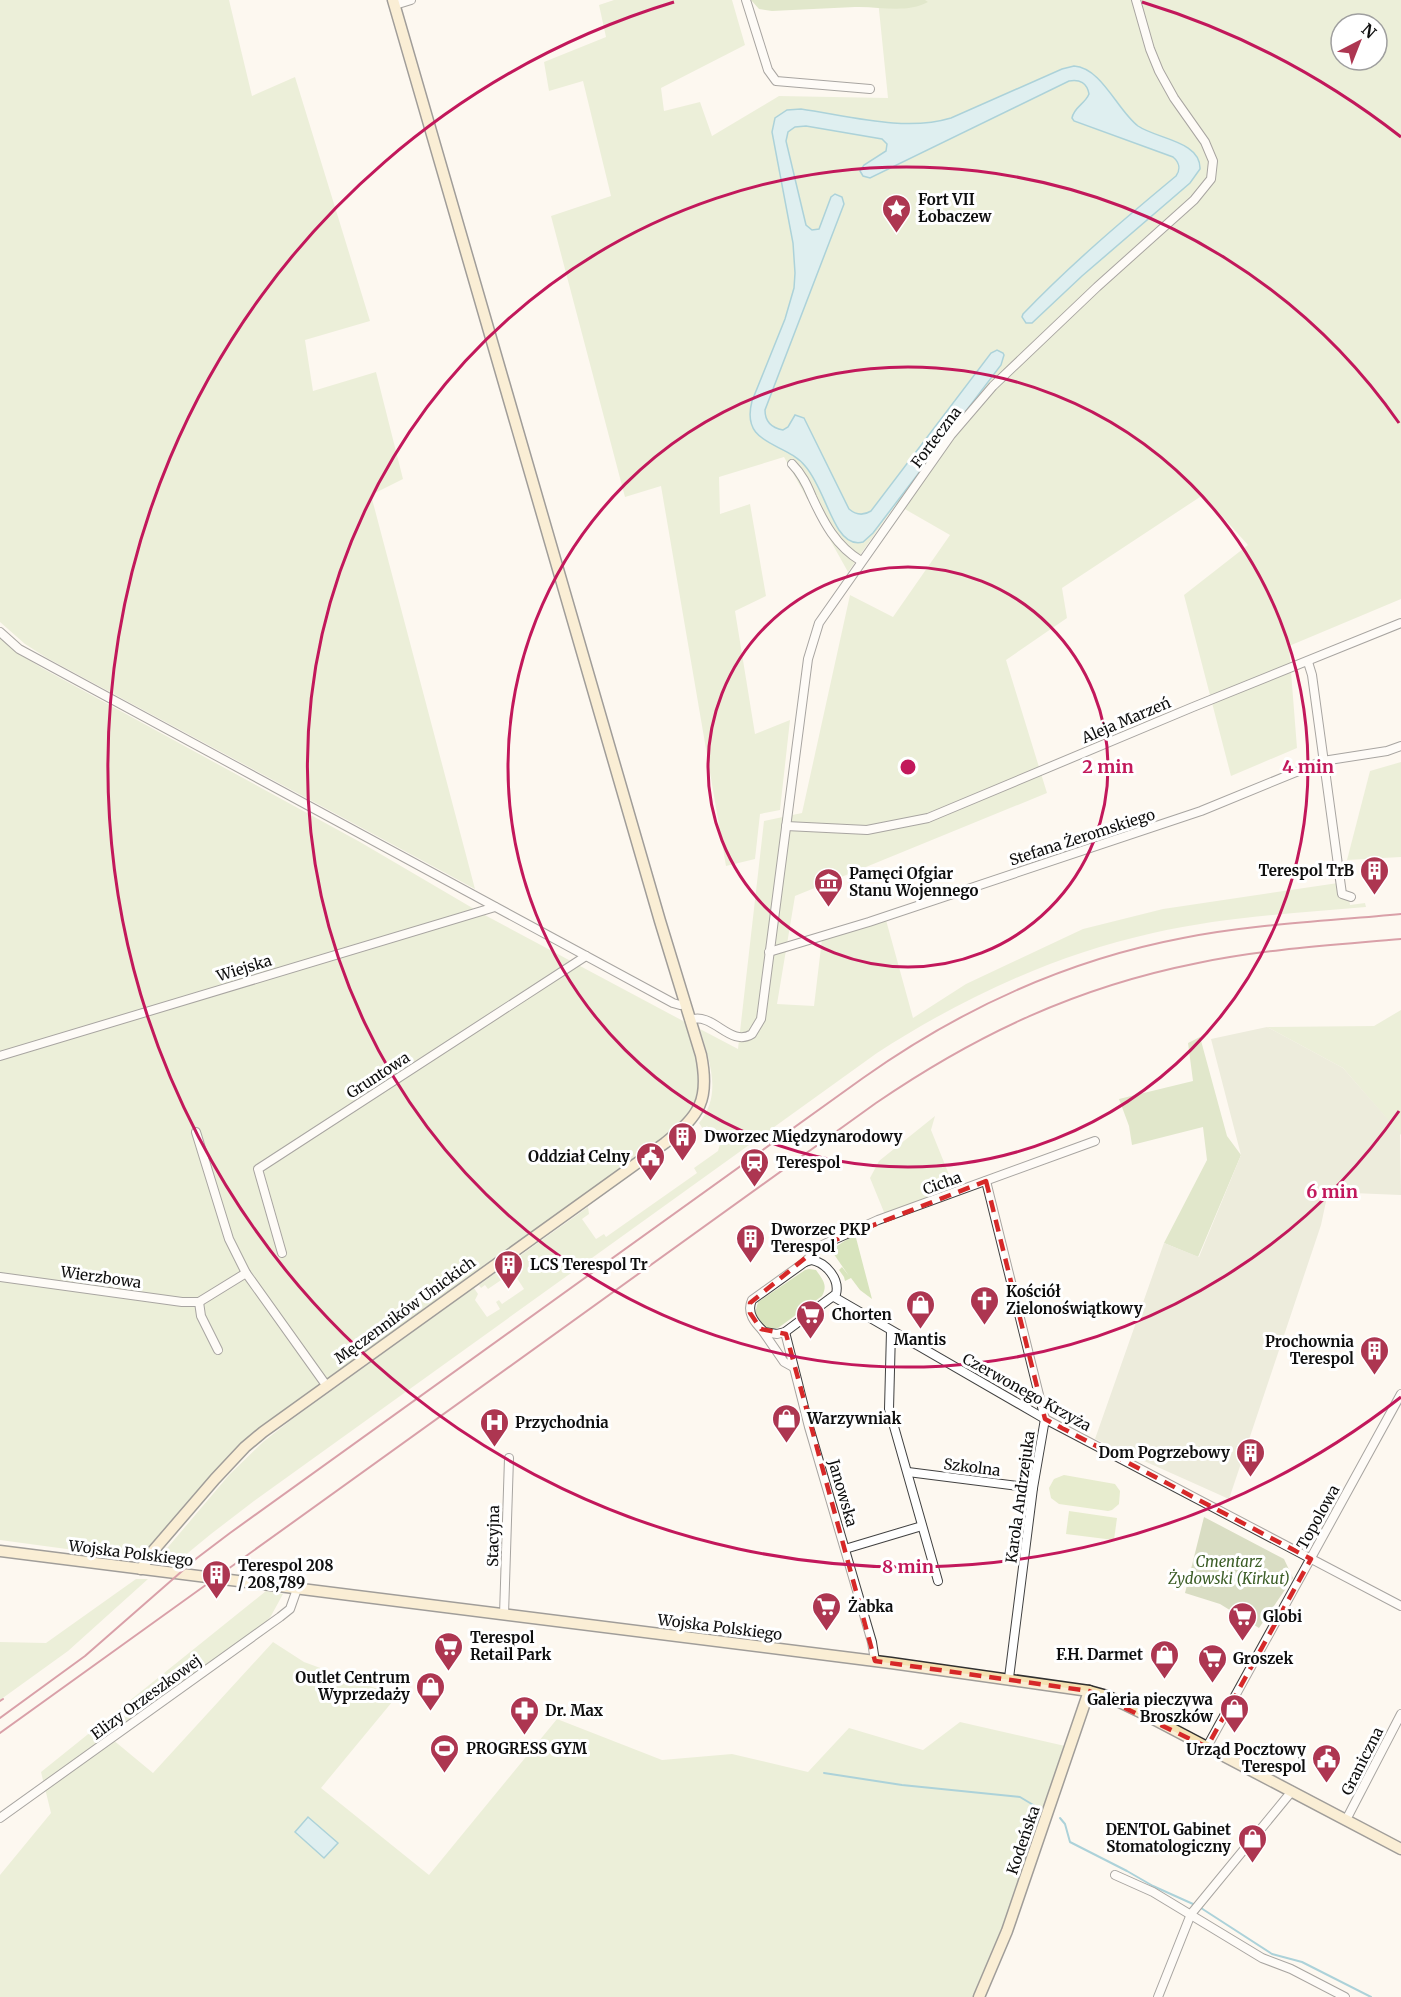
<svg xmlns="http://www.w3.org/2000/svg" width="1401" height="1997" font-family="Merriweather,serif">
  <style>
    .green { fill: #d8e4bd; fill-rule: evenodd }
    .forest { fill: #bfd39e }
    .cemetery { fill: #d9ddc3 }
    .pitch { fill: #e7ecce }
    .water { fill: #bae5ef; stroke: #4aa4bd; stroke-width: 1.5 }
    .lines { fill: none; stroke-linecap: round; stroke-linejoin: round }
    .stream { stroke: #4aa4bd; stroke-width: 2 }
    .street-casing { stroke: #414141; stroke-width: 10 }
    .secondary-casing { stroke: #303030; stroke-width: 13 }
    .street { stroke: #fff; stroke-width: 8 }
    .secondary { stroke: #f5e2b3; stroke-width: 10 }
    .rail { stroke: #ad3651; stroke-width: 2 }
    .marked { fill: none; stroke: #d62828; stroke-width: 4.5; stroke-dasharray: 12 8; stroke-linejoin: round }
    .ring { fill: none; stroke: #c2185b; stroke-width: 3 }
    .labels { text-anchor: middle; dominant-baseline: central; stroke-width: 6; stroke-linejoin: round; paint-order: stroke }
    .poi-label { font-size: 15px; font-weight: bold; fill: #0e0e0e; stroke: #fff; text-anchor: start }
    .street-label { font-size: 15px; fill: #0e0e0e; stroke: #fff }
    .park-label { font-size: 15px; font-style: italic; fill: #3b5d26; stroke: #fff }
    .centre { fill: #c2185b; stroke: #fff; stroke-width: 3 }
    .ring-label { font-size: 18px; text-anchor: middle; font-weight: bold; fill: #c2185b; stroke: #fff; stroke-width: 6; stroke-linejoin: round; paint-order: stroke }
  </style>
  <rect width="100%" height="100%" fill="#fdf8f0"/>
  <g class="green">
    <path d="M 0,0 L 229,0 L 252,96 L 295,77 L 370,321 L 305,340 L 313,391 L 376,372 L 403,479 L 371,495 L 475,889 L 47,658 L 25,644 L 0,622 Z"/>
    <path d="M 614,0 L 732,0 L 745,45 L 661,88 L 664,111 L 700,102 L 712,136 L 779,96 L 888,98 L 878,0 L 1401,0 L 1401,599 L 1289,646 L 1297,748 L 1231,776 L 1184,595 L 1248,545 L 1203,495 L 1062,588 L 1067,618 L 1006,660 L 1047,793 L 795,896 L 777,1004 L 814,1006 L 822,939 L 886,920 L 913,1018 L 966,984 L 1083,929 L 1163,909 L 1338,883 L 1341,899 L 1349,898 L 1350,905 L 1365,903 L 1366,907 C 1295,913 1223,917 1153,933 C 1054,955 962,998 877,1053 L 254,1501 L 211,1534 L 172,1566 L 163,1561 L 163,1553 L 229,1475 L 263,1442 L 291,1420 L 474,1288 L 478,1294 L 475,1300 L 487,1317 L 500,1309 L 496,1302 L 499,1300 L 502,1304 L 524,1289 L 513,1272 L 488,1289 L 485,1285 L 481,1288 L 479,1285 L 588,1207 L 589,1214 L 582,1219 L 596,1239 L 604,1234 L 606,1237 L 697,1173 L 694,1168 L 718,1151 L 720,1144 L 707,1126 L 703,1129 L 699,1123 C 723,1094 709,1061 700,1029 L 738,1049 L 764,821 L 802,813 L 850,595 L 893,617 L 950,535 L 896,504 L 848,572 L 784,457 L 719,477 L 720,514 L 750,504 L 766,596 L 735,611 L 755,734 L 790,720 L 780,810 L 760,814 L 755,859 L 726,866 L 661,486 L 625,497 L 551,216 L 611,196 L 583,81 L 549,91 L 544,62 L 606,37 L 599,5 ZM 1341,24 L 1377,24 L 1377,60 L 1341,60 Z"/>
    <path d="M 0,638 L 21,655 L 42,668 L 360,842 L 481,913 L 685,1022 C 694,1048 709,1082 693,1109 C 689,1115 683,1121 678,1127 L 275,1417 L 227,1459 L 149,1546 L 133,1558 L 0,1540 Z"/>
    <path d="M 1401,762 L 1401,857 L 1347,860 L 1370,771 Z"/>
    <path d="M 1401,1010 L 1401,1135 L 1343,1068 L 1267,1027 L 1374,1026 Z"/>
    <path d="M 935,1116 L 931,1130 L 956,1192 L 886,1217 L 870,1178 L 879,1161 Z"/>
    <path d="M 855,1234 L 872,1299 L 860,1290 L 851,1278 L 845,1281 L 844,1277 L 839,1270 L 842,1267 L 849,1276 L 831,1250 Z"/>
    <path d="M 809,1269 L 816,1270 C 823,1280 828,1285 822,1296 L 778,1328 L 769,1329 L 764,1326 L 755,1313 L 758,1302 L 805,1270 Z"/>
    <path d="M 136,1579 L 148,1579 L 68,1651 L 0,1700 L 0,1642 L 46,1643 Z"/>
    <path d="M 266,1591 L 283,1594 L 271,1616 L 254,1636 L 112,1739 L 153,1773 L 273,1642 L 304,1662 L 397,1696 L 321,1788 L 429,1875 L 557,1719 L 662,1760 L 732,1754 L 808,1772 L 849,1728 L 923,1750 L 960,1722 L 1065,1746 L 998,1939 L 973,1997 L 0,1997 L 0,1875 L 51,1813 L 41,1772 Z"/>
  </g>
  <g class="forest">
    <path d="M 751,0 L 925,0 L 928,2 C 906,14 879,6 855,7 C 827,8 799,10 772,11 L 759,9 Z"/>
    <path d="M 1200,1037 L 1227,1136 L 1241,1155 L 1198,1257 L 1164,1243 L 1207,1160 L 1203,1127 L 1132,1145 L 1129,1126 L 1119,1099 L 1193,1081 L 1188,1043 Z"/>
  </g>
  <g class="cemetery">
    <path d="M 1267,1027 L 1343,1068 L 1400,1133 L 1401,1195 L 1328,1192 L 1321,1225 L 1229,1499 L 1095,1439 L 1164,1243 L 1199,1257 L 1241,1155 L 1211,1039 Z"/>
    <path d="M 1204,1517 L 1284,1559 L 1293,1578 L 1259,1628 L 1220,1604 L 1185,1593 Z"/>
  </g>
  <g class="pitch">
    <path d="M 1064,1475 L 1115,1484 L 1120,1491 L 1119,1504 L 1112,1510 L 1108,1511 L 1059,1504 L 1051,1498 L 1049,1488 L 1054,1479 Z"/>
    <path d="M 1069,1511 L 1117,1518 L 1114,1540 L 1066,1534 Z"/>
  </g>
  <g class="water">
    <path d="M 1074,66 C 1102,68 1117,110 1138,126 C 1157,139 1201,141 1200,169 L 1190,183 L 1082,276 L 1032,323 L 1026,323 L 1022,317 L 1023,314 C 1071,264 1123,220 1176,176 C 1181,169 1179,162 1173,157 L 1074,121 L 1072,118 C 1074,107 1085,104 1089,94 C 1087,83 1080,79 1069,81 L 870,178 L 863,176 L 860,171 L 864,165 L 886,151 L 887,144 L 882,139 L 806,126 L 795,127 L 788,132 L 786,141 L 806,225 L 812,230 L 819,229 L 831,197 L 835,194 L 842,197 L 844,204 L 765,410 C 765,422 772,428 783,430 L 788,427 L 795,415 L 804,418 L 849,509 C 856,515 863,516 871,511 L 991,353 L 997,350 L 1003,353 L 1004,355 L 1001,365 L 873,533 L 863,542 C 852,545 845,539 839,530 C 827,511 820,484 806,467 C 786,441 740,447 752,401 L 785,319 L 794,288 L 795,273 L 793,243 L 772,132 L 775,118 L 787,110 L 801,109 C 849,116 905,132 951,118 L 1062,69 Z"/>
    <path d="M 308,1817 L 338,1843 L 324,1858 L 295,1832 Z"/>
  </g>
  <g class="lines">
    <g class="stream">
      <path d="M 824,1773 L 902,1785 L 1020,1797 L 1035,1806"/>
      <path d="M 1060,1818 L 1065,1824 L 1070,1842 L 1127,1871 L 1153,1886 L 1193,1904"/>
      <path d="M 1201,1908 L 1272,1954 L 1302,1962 L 1371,1997"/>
    </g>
    <defs>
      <g id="street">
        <path d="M 746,0 L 768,70 L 776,81 L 870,89"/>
        <path d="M 395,5 L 411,0"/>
        <path d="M 792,464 C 802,474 807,485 812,497 C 824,523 836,546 861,561"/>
        <path d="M 0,632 L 19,649 L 673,1003 L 680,1005 L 686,1004"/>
        <path d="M 1308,662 L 1312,675 L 1342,894 L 1351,897"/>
        <path d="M 786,826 L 867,830 L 928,818 L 1193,707 L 1401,623"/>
        <path d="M 769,952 L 869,922 L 1201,811 L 1323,761 L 1387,751 L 1401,746"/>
        <path d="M 690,1020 C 713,1011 730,1048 752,1034 L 761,1019 L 808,659 L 819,623 L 951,435 L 993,386 L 1097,287 L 1194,200 L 1211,179 L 1213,161 L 1205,142 L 1174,98 L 1159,71 L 1150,49 L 1136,0"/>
        <path d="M 0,1056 L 495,907"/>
        <path d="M 196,1132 L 229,1239 L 246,1273 L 326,1385"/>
        <path d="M 986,1181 L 1045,1419 L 1033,1488 L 1009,1678"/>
        <path d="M 282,1253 L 258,1169 L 586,956"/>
        <path d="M 812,1260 C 826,1263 840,1279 836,1294 L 785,1332 L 777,1334 L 764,1332 C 755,1323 746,1313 752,1300 L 805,1262 Z"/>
        <path d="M 805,1262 L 820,1246 L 878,1220 L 1095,1141"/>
        <path d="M 0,1277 L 182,1302 L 199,1302 L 246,1273"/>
        <path d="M 834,1297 L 1045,1419 L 1401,1606"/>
        <path d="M 199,1302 L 201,1316 L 218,1350"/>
        <path d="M 762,1330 L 784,1362 L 793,1367"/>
        <path d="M 891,1331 L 889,1409 L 938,1581"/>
        <path d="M 785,1332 L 809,1427 L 872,1642 L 875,1661"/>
        <path d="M 908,1472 L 1033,1488"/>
        <path d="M 845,1549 L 922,1526"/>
        <path d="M 504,1615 L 509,1458"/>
        <path d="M 1207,1747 L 1401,1394"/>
        <path d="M 0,1818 L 280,1617 L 290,1609 L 297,1589"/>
        <path d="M 1346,1820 L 1401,1714"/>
        <path d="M 1115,1875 L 1153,1892 L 1262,1958 L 1291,1969 L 1345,1997"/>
        <path d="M 1158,1997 L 1191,1914 L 1292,1791"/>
      </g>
      <g id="secondary">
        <path d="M 0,1551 L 891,1663 L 1089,1691 L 1107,1696 L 1142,1713 L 1401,1849"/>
        <path d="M 141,1569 L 153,1551 L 215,1479 L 245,1447 L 263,1432 L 665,1143 C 700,1115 710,1100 701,1055 L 660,921 L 393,0"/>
        <path d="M 979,1997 L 1007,1931 L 1089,1691"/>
      </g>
    </defs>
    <use href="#street" class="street-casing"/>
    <use href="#secondary" class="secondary-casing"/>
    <use href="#street" class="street"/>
    <use href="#secondary" class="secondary"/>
    <g class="rail">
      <path d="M 0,1701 L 3,1699"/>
      <path d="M 0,1718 L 85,1656 L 197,1558 L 230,1533 L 863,1078 C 959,1010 1067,960 1183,938 C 1255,924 1329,921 1401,914"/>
      <path d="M 0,1733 L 876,1103 C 977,1034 1077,987 1198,963 C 1265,949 1334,945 1401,939"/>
    </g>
  </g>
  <path d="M0 0H1401V1997H0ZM 986,1181 L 1045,1419 L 1311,1559 L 1207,1747 L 1089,1691 L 875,1661 L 786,1334 L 761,1329 L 750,1313 L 750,1303 L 820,1246 Z" fill="#fdf8f0" fill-opacity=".55" fill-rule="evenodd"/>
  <path class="marked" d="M 986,1181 L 1045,1419 L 1311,1559 L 1207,1747 L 1089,1691 L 875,1661 L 786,1334 L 761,1329 L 750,1313 L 750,1303 L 820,1246 Z"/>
  <g class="ring">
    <circle cx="908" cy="767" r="200"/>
    <circle cx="908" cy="767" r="400"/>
    <path d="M1399 1111A600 600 0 1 1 1399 423"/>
    <path d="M1401 1397A800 800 0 1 1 674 2M1142 2A800 800 0 0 1 1401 137"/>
  </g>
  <defs>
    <symbol id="sight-pin" viewBox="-11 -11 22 30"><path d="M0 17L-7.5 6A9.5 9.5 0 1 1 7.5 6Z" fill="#ad3651" stroke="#fff"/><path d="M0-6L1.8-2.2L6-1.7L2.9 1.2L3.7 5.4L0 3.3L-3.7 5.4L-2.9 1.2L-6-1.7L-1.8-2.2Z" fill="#fff"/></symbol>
    <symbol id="building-pin" viewBox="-11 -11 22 30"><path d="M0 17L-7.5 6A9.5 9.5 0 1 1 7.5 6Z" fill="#ad3651" stroke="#fff"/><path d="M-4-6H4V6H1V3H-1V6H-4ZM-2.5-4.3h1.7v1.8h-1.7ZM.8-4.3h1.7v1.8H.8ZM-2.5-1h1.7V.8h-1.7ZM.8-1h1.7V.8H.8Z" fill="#fff"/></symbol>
    <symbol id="museum-pin" viewBox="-11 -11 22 30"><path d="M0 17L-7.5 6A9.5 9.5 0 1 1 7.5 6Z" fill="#ad3651" stroke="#fff"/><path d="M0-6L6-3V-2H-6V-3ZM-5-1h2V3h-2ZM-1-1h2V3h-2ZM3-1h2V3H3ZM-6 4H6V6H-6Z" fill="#fff"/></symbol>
    <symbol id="civic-pin" viewBox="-11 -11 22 30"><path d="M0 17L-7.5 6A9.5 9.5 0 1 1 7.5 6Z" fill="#ad3651" stroke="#fff"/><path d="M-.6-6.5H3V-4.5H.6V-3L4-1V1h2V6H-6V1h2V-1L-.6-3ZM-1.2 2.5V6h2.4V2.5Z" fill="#fff"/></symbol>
    <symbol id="station-pin" viewBox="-11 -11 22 30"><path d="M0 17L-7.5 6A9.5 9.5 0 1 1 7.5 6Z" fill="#ad3651" stroke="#fff"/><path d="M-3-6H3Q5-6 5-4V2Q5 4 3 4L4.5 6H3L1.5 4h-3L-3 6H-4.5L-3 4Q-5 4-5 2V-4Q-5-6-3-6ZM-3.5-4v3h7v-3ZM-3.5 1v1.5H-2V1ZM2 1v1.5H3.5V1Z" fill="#fff"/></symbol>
    <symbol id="church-pin" viewBox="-11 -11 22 30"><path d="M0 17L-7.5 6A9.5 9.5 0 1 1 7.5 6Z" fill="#ad3651" stroke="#fff"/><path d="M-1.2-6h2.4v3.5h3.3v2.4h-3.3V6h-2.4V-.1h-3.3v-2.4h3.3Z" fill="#fff"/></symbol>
    <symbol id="shop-pin" viewBox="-11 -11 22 30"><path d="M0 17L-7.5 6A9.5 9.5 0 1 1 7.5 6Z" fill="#ad3651" stroke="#fff"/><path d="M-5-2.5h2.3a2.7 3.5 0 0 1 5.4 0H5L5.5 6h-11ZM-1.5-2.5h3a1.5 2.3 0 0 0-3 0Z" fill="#fff"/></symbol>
    <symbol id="supermarket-pin" viewBox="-11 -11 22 30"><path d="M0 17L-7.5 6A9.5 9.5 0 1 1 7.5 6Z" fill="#ad3651" stroke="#fff"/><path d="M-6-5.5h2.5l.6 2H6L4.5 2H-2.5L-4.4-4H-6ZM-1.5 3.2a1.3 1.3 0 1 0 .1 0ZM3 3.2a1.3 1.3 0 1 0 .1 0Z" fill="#fff"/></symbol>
    <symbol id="hospital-pin" viewBox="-11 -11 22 30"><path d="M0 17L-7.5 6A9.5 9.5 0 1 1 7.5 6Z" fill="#ad3651" stroke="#fff"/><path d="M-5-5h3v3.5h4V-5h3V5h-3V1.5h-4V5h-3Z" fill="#fff"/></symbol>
    <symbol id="pharmacy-pin" viewBox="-11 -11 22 30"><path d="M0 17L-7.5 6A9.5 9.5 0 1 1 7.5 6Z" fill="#ad3651" stroke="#fff"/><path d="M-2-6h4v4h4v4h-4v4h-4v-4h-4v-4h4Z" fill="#fff"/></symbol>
    <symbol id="stadium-pin" viewBox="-11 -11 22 30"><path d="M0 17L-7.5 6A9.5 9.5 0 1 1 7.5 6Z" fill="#ad3651" stroke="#fff"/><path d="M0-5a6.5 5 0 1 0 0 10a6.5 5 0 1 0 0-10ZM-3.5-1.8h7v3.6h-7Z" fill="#fff"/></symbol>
  </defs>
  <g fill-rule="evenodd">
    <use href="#sight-pin" x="880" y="192" width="33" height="45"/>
    <use href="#building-pin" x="1358" y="854" width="33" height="45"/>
    <use href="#museum-pin" x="812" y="866" width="33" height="45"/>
    <use href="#building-pin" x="666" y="1120" width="33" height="45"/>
    <use href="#civic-pin" x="634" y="1140" width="33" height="45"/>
    <use href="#station-pin" x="738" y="1146" width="33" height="45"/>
    <use href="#building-pin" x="734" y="1222" width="33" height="45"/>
    <use href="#building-pin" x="492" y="1248" width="33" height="45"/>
    <use href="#church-pin" x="968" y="1284" width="33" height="45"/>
    <use href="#shop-pin" x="904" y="1288" width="33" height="45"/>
    <use href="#supermarket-pin" x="794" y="1298" width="33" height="45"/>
    <use href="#building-pin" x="1358" y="1334" width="33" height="45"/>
    <use href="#shop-pin" x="770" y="1402" width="33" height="45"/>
    <use href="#hospital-pin" x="478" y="1406" width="33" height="45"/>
    <use href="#building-pin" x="1234" y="1436" width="33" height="45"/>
    <use href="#building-pin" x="200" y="1558" width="33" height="45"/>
    <use href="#supermarket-pin" x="810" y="1590" width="33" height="45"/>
    <use href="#supermarket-pin" x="1226" y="1600" width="33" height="45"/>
    <use href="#supermarket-pin" x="432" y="1630" width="33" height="45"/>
    <use href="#shop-pin" x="1148" y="1638" width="33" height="45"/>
    <use href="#supermarket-pin" x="1196" y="1642" width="33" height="45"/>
    <use href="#shop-pin" x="414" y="1670" width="33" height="45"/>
    <use href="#shop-pin" x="1218" y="1692" width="33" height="45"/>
    <use href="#pharmacy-pin" x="508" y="1694" width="33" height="45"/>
    <use href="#stadium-pin" x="428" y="1732" width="33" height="45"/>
    <use href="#civic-pin" x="1310" y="1742" width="33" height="45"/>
    <use href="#shop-pin" x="1236" y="1822" width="33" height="45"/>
  </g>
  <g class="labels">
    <g class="poi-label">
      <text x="918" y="199">Fort VII<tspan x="918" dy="17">Łobaczew</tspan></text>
      <text x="1354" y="870" text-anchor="end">Terespol TrB</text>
      <text x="849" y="873">Pamęci Ofgiar<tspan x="849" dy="17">Stanu Wojennego</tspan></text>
      <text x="704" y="1136">Dworzec Międzynarodowy</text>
      <text x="630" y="1156" text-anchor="end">Oddział Celny</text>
      <text x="776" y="1162">Terespol</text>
      <text x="771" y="1229">Dworzec PKP<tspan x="771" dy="17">Terespol</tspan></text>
      <text x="530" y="1264">LCS Terespol Tr</text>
      <text x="1006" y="1291">Kościół<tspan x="1006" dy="17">Zielonoświątkowy</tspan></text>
      <text x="832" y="1314">Chorten</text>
      <text x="920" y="1339" text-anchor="middle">Mantis</text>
      <text x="1354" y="1341" text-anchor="end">Prochownia<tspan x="1354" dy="17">Terespol</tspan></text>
      <text x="807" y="1418">Warzywniak</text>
      <text x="515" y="1422">Przychodnia</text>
      <text x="1230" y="1452" text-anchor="end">Dom Pogrzebowy</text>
      <text x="238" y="1565">Terespol 208<tspan x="238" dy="17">/ 208,789</tspan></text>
      <text x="848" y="1606">Żabka</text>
      <text x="1263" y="1616">Globi</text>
      <text x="470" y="1637">Terespol<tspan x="470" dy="17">Retail Park</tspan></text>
      <text x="1143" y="1654" text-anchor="end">F.H. Darmet</text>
      <text x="1233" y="1658">Groszek</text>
      <text x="410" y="1677" text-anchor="end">Outlet Centrum<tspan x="410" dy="17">Wyprzedaży</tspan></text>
      <text x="1213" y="1699" text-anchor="end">Galeria pieczywa<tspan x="1213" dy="17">Broszków</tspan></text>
      <text x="545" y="1710">Dr. Max</text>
      <text x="466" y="1748">PROGRESS GYM</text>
      <text x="1306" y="1749" text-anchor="end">Urząd Pocztowy<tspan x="1306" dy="17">Terespol</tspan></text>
      <text x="1231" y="1829" text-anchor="end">DENTOL Gabinet<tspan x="1231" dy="17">Stomatologiczny</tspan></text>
    </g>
    <g class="street-label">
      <text transform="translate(936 437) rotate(-53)">Forteczna</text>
      <text transform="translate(1126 720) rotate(-23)">Aleja Marzeń</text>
      <text transform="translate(1082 837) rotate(-18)">Stefana Żeromskiego</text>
      <text transform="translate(244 968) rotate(-17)">Wiejska</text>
      <text transform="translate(378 1075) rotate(-33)">Gruntowa</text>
      <text transform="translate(942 1183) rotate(-20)">Cicha</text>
      <text transform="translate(101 1277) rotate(8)">Wierzbowa</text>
      <text transform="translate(405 1310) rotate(-36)">Męczenników Unickich</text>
      <text transform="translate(1027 1392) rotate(29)">Czerwonego Krzyża</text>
      <text transform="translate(972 1467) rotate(7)">Szkolna</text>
      <text transform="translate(843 1493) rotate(74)">Janowska</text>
      <text transform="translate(1020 1497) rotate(-82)">Karola Andrzejuka</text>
      <text transform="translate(1318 1517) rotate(-61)">Topolowa</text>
      <text transform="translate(493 1536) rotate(-89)">Stacyjna</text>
      <text transform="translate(131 1553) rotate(7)">Wojska Polskiego</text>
      <text transform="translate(720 1627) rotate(7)">Wojska Polskiego</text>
      <text transform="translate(146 1697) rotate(-36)">Elizy Orzeszkowej</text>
      <text transform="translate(1362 1761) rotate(-63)">Graniczna</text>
      <text transform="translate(1023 1840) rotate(-71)">Kodeńska</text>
    </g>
    <g class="park-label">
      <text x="1229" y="1561">Cmentarz<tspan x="1229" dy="17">Żydowski (Kirkut)</tspan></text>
    </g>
  </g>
  <circle cx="908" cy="767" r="9" class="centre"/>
  <g class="ring-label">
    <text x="1108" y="773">2 min</text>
    <text x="1308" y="773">4 min</text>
    <text x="1332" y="1198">6 min</text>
    <text x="908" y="1573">8 min</text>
  </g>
  <g transform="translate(1359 42) rotate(42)"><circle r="28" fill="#ffffff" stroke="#9f9f9f" stroke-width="1.5"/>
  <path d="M0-4.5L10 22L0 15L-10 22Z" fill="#ad3651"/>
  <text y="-9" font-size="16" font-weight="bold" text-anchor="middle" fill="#0e0e0e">N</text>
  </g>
</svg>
